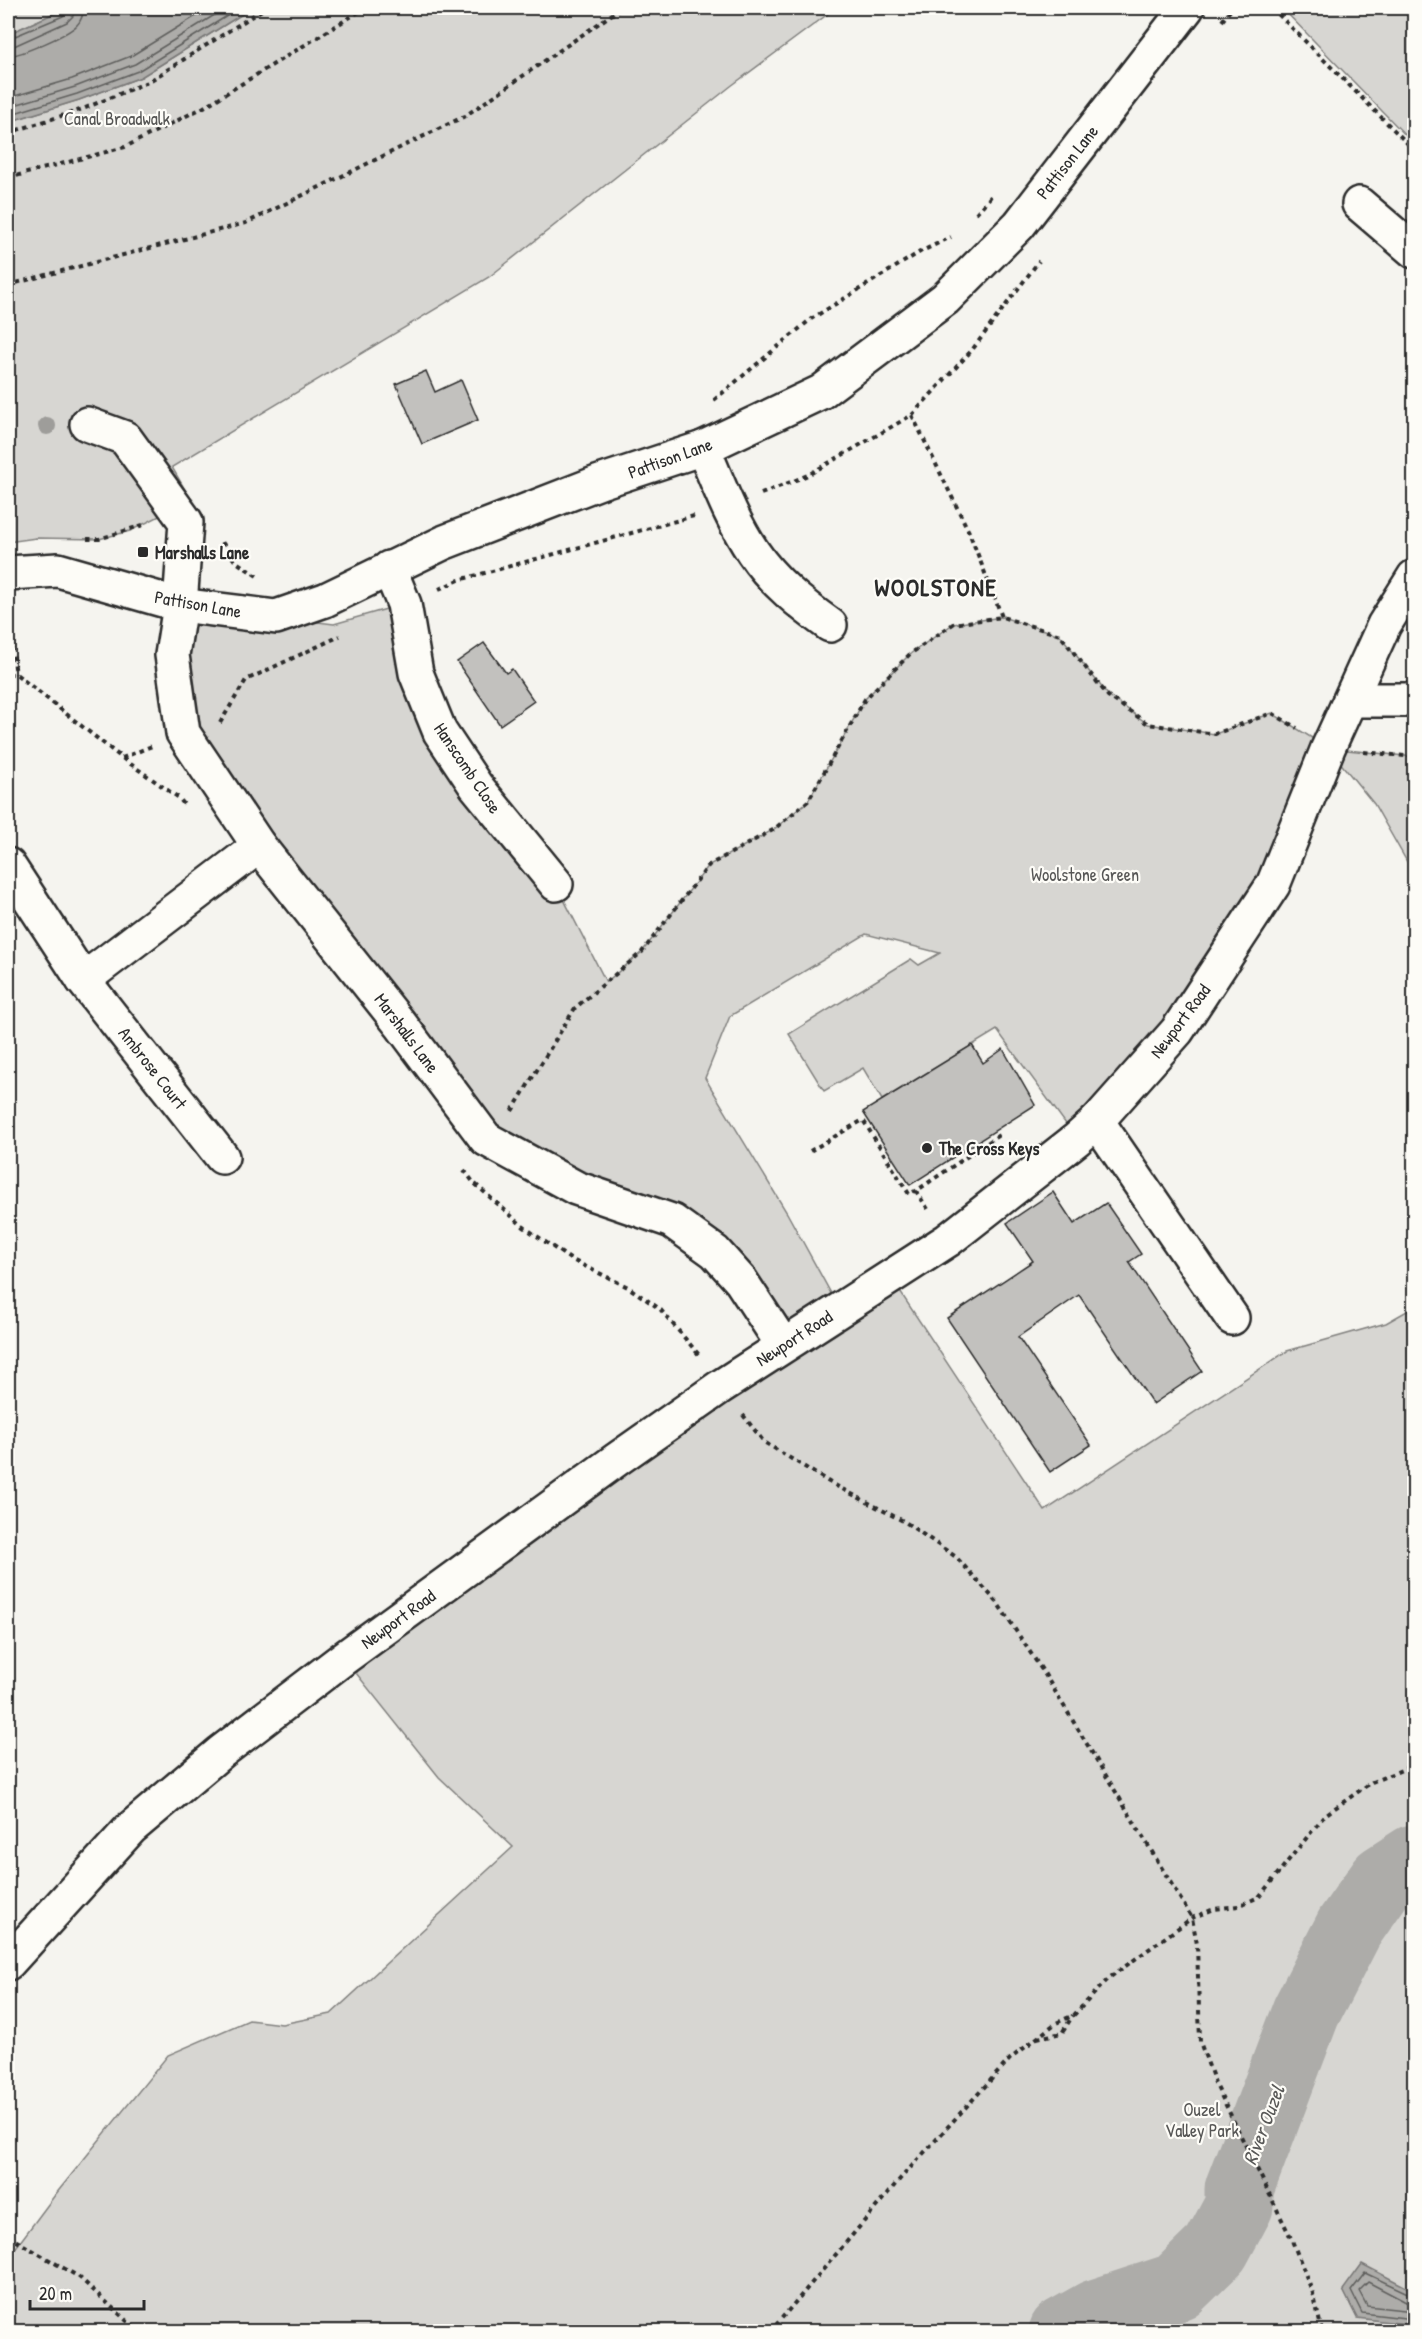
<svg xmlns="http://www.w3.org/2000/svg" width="1422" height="2339" font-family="'Patrick Hand',sans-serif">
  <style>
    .green { fill: #d7d6d2; stroke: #81807e; stroke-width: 1.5 }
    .water { fill: #adaca9; stroke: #797877; stroke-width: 1.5 }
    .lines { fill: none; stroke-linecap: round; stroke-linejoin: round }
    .shore { stroke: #5f5f5d; stroke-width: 1.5 }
    .river { stroke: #adaca9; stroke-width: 69 }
    .building { fill: #c2c1be; stroke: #2b2b2b; stroke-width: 1.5 }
    .minor-casing { stroke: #2b2b2b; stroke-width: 38 }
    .path { stroke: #2b2b2b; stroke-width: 4; stroke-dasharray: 4.5 4.5; stroke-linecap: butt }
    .minor { stroke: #fdfcf7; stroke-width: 33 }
    .tree { fill: #9e9d9a }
    .poi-dot { fill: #2b2b2b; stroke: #fdfcf7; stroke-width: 2 }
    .labels { text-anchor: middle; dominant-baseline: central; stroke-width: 4.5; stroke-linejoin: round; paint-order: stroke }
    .park-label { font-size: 18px; fill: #565655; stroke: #fdfcf7 }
    .street-label { font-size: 18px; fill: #2b2b2b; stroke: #fdfcf7 }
    .poi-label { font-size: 18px; font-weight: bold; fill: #2b2b2b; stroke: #fdfcf7; text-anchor: start }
    .water-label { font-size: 20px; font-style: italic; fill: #585857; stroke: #fdfcf7 }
    .district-label { font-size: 24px; font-weight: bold; letter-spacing: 1.5px; fill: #2b2b2b; stroke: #fdfcf7 }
  </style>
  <rect width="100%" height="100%" fill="#f5f4ef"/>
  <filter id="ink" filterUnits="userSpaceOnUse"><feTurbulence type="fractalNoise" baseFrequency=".0167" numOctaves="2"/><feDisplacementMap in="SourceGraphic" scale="12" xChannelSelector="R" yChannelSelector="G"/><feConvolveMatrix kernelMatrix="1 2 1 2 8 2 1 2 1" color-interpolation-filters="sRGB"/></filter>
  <g filter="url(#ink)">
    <g class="green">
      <path d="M 8,8 L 66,8 L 8,34 Z"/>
      <path d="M 252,8 L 836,8 L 731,86 L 489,277 L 172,467 L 191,500 L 130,531 L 99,539 L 36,538 L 8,542 L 8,122 L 79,100 L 141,77 Z"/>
      <path d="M 1282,8 L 1414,8 L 1414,144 Z"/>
      <path d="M 404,604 L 416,673 L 556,884 L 606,982 L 642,952 L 709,865 L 773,830 L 808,801 L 865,699 L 910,654 L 953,624 L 1002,617 L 1060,635 L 1108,695 L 1148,724 L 1215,734 L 1272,713 L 1328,748 L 1414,757 L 1414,874 L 1374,804 L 1329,749 L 1273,885 L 1077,1139 L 997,1030 L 882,1100 L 863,1068 L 824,1091 L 789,1034 L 911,959 L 919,965 L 940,953 L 866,934 L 730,1016 L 705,1078 L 787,1213 L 839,1308 L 891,1278 L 1045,1511 L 1287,1351 L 1386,1323 L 1414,1307 L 1414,2331 L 8,2331 L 8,2258 L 55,2195 L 168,2055 L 249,2020 L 282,2024 L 331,2014 L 513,1847 L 439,1777 L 344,1658 L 783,1345 L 715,1252 L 486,1139 L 183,733 L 180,605 L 334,624 Z"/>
    </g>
    <g class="water">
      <path d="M 66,8 L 252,8 L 141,77 L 79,100 L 8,122 L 8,34 Z"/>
      <path d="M 1362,2264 L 1414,2291 L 1414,2325 L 1357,2318 L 1343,2290 Z"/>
    </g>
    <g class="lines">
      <g class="shore">
        <path d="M 8,39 L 63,16 L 67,8"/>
        <path d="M 8,47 L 14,46 L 67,22 L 73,16 L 75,8"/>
        <path d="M 8,56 C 21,55 68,35 77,25 C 82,20 83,14 84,8"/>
        <path d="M 8,98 L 72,79 L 131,56 L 209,8"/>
        <path d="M 8,107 L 75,87 L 135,64 L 226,8"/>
        <path d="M 8,115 L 77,94 L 138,71 L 240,8"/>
        <path d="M 1414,2296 L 1365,2273 L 1351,2291 L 1362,2313 L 1414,2319"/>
        <path d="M 1414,2304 L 1406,2302 L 1368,2282 L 1359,2291 L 1367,2306 L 1414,2311"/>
      </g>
      <path class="river" d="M 1063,2332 L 1095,2314 L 1177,2287 L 1216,2249 L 1239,2206 L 1239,2189 L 1306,2012 L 1349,1928 L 1383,1879 L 1414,1859"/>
    </g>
    <g class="building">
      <path d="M 426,371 L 435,392 L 461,380 L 478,420 L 422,444 L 396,384 Z"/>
      <path d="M 484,643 L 506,673 L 512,669 L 534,701 L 500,725 L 457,662 Z"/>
      <path d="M 972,1045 L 983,1063 L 1003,1049 L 1035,1105 L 910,1185 L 863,1112 Z"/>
      <path d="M 1053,1192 L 1074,1224 L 1106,1203 L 1141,1254 L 1129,1262 L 1202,1371 L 1153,1404 L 1079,1295 L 1018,1337 L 1091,1445 L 1050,1472 L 947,1318 L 1033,1261 L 1007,1223 Z"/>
    </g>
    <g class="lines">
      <defs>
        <g id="minor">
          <path d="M 1359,204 L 1414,251"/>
          <path d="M 87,424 L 125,438 L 186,522 L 180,605 L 172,655 L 183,733 L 259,846 L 401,1025 L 486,1139 L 576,1188 L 672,1221 L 715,1252 L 741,1281 L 783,1345"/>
          <path d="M 703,448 C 718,483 732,521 753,552 C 773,582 802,605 830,625"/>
          <path d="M 389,568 L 404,604 L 416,673 L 440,732 L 476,786 L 556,884"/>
          <path d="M 8,573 L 58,570 L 180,605 L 276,617 L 325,600 L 445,542 L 600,482 L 703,448 L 821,392 L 945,299 L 1019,225 L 1187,8"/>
          <path d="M 1352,700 L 1414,700"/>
          <path d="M 8,865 L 83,980"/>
          <path d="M 1097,1121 L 1232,1318"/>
          <path d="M 222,1157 L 83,980 L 259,846"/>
          <path d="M 8,1963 L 131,1828 L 221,1752 L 344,1658 L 616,1460 L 720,1387 L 948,1240 L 1077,1139 L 1097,1121 L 1177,1031 L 1273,885 L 1328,748 L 1384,625 L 1414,577"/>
        </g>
      </defs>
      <use href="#minor" class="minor-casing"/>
      <g class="path">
        <path d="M 1272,8 L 1414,150"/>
        <path d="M 1222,21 L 1232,8"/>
        <path d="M 8,133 L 83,109 L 148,82 L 265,8"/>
        <path d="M 8,178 L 125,147 L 204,107 L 365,8"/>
        <path d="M 976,213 L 993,194"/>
        <path d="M 8,285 L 246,223 L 465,116 L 621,8"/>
        <path d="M 714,400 L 811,319 L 920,252 L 951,237"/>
        <path d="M 912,415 L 969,532 L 1002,617"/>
        <path d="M 761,494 L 808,475 L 912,415 L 972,350 L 1039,261"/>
        <path d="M 87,539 L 99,539 L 143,525"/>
        <path d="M 222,542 L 235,561 L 257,576"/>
        <path d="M 439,589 L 459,580 L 694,516"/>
        <path d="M 8,620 L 16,674"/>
        <path d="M 8,674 L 16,674 L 122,758 L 179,798 L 186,807"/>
        <path d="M 220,723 L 246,680 L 340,636"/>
        <path d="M 1364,752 L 1414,757"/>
        <path d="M 122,758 L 152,746"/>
        <path d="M 512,1111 L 575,1008 L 642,952 L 709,865 L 773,830 L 808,801 L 865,699 L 910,654 L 953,624 L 1002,617 L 1060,635 L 1108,696 L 1148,724 L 1215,734 L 1272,713 L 1297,728"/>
        <path d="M 810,1151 L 863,1120 L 909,1194 L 915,1191"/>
        <path d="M 464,1170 L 474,1183 L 524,1227 L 570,1259 L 628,1287 L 660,1309 L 700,1356"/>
        <path d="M 928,1209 L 916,1191 L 1002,1133"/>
        <path d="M 743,1415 L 764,1442 L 829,1482 L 905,1522 L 956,1557 L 996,1601 L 1044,1673 L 1192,1918 L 1197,1944 L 1200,2042 L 1215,2083 L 1291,2238 L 1314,2296 L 1322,2332"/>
        <path d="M 1037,2038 L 1062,2033 L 1073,2015"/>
        <path d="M 8,2236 L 79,2277 L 139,2332"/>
        <path d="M 770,2332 L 900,2179 L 1010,2059 L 1056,2023 L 1074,2015 L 1109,1978 L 1192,1918 L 1214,1909 L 1238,1906 L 1259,1897 L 1325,1815 L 1372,1782 L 1414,1765"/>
      </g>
      <use href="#minor" class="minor"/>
    </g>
    <circle class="tree" cx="47" cy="426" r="9"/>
  </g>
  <g class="poi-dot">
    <rect x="137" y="546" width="12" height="12" rx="3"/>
    <circle cx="927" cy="1148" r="6"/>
  </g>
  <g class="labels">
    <g class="park-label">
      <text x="117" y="118">Canal Broadwalk</text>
      <text x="1085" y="874">Woolstone Green</text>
      <text x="1202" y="2109">Ouzel<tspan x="1202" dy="21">Valley Park</tspan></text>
    </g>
    <g class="street-label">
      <text transform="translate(1067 162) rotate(-52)">Pattison Lane</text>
      <text transform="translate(670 458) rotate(-20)">Pattison Lane</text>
      <text transform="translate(198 604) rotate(10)">Pattison Lane</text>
      <text transform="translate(468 768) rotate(56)">Hanscomb Close</text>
      <text transform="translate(1180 1021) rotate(-53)">Newport Road</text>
      <text transform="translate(407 1033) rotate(53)">Marshalls Lane</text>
      <text transform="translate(153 1068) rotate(52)">Ambrose Court</text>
      <text transform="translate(794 1338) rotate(-33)">Newport Road</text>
      <text transform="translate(398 1619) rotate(-36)">Newport Road</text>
    </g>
    <g class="poi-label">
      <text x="155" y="552">Marshalls Lane</text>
      <text x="939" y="1148">The Cross Keys</text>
    </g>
    <g class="water-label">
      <text transform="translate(1263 2125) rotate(-69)">River Ouzel</text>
    </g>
    <g class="district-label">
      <text x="936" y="587">WOOLSTONE</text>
    </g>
  </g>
  <rect width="1422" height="2339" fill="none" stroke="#fdfcf7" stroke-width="30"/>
  <rect x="15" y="15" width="1392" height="2309" fill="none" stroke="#2b2b2b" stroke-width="2" filter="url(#ink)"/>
  <path d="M30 2300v9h114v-9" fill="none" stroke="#2b2b2b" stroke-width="3"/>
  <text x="39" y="2300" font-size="18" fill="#2b2b2b" stroke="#fdfcf7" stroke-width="4.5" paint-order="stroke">20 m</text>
</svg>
